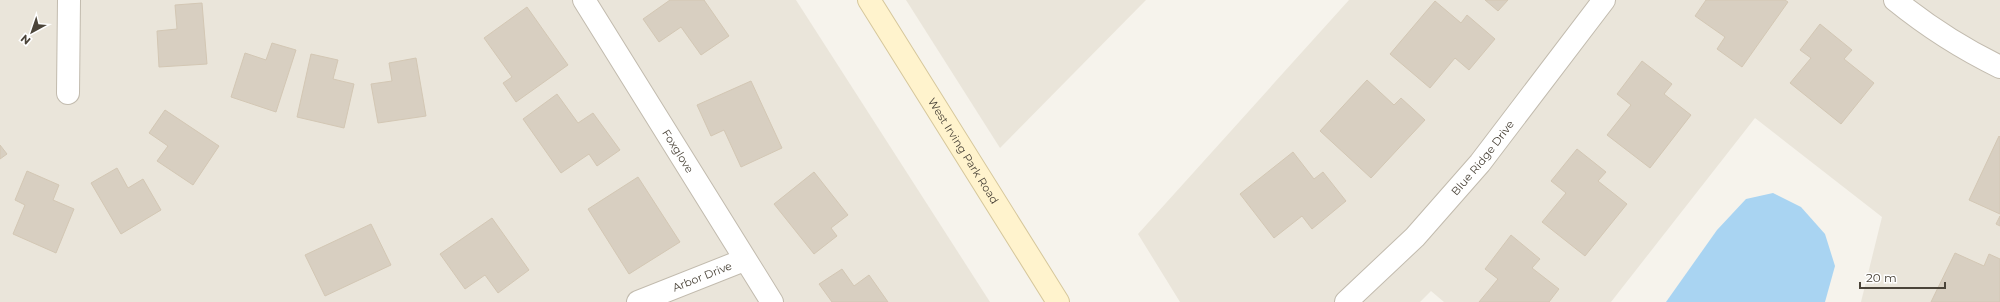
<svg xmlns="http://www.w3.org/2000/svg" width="2000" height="302" font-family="Montserrat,sans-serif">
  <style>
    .residential { fill: #eae5da }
    .water { fill: #a9d4f2 }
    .building { fill: #d8cfc1; stroke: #d3c7b4 }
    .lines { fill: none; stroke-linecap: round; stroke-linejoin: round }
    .minor-casing { stroke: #c2bbae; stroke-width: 24 }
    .secondary-casing { stroke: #d6c79b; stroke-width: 24 }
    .minor { stroke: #fff; stroke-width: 22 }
    .secondary { stroke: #fff3cd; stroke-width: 22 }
    .labels { text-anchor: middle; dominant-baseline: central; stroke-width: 4; stroke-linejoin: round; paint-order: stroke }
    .street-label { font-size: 11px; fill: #4b4439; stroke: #fff }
  </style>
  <rect width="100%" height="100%" fill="#f6f3ec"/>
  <g class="residential">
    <path d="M 0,0 L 796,0 L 990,302 L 0,302 Z"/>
    <path d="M 906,0 L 1146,0 L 1000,148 Z"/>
    <path d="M 1349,0 L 2000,0 L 2000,302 L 1861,302 L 1882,217 L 1755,118 L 1611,302 L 1444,302 L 1431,291 L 1420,302 L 1180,302 L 1138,234 Z"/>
  </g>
  <path class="water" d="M 1773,193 L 1801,207 L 1825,234 L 1835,266 L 1825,302 L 1666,302 L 1717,230 L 1746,199 Z"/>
  <g class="building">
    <path d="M 670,0 L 704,0 L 729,36 L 701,55 L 681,27 L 659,42 L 643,19 Z"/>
    <path d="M 1485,0 L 1508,0 L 1498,11 Z"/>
    <path d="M 1706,0 L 1785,0 L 1788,2 L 1742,67 L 1717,49 L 1725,37 L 1695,16 Z"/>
    <path d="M 1435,1 L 1461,23 L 1467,15 L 1495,39 L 1469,70 L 1455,58 L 1430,88 L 1390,54 Z"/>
    <path d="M 202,3 L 207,64 L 159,67 L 157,31 L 177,29 L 175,5 Z"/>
    <path d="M 527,7 L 568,65 L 516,102 L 503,83 L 512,77 L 484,38 Z"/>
    <path d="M 1820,24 L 1852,50 L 1844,59 L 1874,83 L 1841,124 L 1790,83 L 1811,58 L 1800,50 Z"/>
    <path d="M 272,43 L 296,50 L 276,112 L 231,97 L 245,53 L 266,60 Z"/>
    <path d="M 311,54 L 338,60 L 333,79 L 354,84 L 344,128 L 297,117 Z"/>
    <path d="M 416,58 L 426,116 L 378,123 L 371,84 L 392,81 L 389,63 Z"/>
    <path d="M 1642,61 L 1672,84 L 1664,94 L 1691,115 L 1650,168 L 1607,135 L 1631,105 L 1617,94 Z"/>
    <path d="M 1367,80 L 1394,105 L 1401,98 L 1425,120 L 1371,178 L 1320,131 Z"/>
    <path d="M 751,81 L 782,148 L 741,167 L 724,130 L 711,136 L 697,105 Z"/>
    <path d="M 557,94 L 578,123 L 593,113 L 620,150 L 597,166 L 589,154 L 561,173 L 523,119 Z"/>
    <path d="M 165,110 L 219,146 L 193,185 L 157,161 L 168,146 L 149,133 Z"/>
    <path d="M 1999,136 L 2000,137 L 2000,214 L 1969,200 Z"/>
    <path d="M 0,145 L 7,154 L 0,159 Z"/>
    <path d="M 1577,149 L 1606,172 L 1598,181 L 1627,204 L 1585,256 L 1542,222 L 1566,193 L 1551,181 Z"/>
    <path d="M 1293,152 L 1314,179 L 1323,172 L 1346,201 L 1312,229 L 1302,216 L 1274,238 L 1240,194 Z"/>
    <path d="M 117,168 L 128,188 L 143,179 L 161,210 L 121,234 L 91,183 Z"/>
    <path d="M 27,171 L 59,185 L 53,200 L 74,209 L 56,253 L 13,234 L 25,205 L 15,200 Z"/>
    <path d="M 814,172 L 848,215 L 831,228 L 837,236 L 814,254 L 774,204 Z"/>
    <path d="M 638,177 L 680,242 L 629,274 L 588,209 Z"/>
    <path d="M 2000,216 L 2000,226 L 1996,224 Z"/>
    <path d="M 492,218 L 529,270 L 498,293 L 485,275 L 465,289 L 440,254 Z"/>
    <path d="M 371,224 L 391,265 L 325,296 L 305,255 Z"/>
    <path d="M 1511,235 L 1540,259 L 1532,268 L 1559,289 L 1549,302 L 1479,302 L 1498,279 L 1485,269 Z"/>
    <path d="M 1955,253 L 1984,266 L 1989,254 L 2000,259 L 2000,302 L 1931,302 Z"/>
    <path d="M 842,269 L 854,286 L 869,275 L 888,302 L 832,302 L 819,284 Z"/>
  </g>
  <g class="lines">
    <defs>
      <g id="minor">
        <path id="s1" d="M 584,0 L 772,302"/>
        <path d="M 1895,0 C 1927,26 1963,49 2000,67"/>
        <path d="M 68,93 L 69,0"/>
        <path id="s2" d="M 638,302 L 744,260"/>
        <path id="s3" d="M 1346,302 L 1415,237 L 1480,163 L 1604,0"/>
      </g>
      <g id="secondary">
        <path id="s4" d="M 869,0 L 1058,302"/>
      </g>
    </defs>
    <use href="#minor" class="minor-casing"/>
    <use href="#secondary" class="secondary-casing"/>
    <use href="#minor" class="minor"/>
    <use href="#secondary" class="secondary"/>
  </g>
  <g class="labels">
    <g class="street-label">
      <text stroke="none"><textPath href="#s1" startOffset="178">Foxglove</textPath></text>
      <text stroke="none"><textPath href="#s4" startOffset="178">West Irving Park Road</textPath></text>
      <text stroke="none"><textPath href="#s3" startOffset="199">Blue Ridge Drive</textPath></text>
      <text stroke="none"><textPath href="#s2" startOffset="69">Arbor Drive</textPath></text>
    </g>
  </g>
  <g transform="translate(32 32) rotate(220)" stroke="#ffffff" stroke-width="3" paint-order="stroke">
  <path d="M0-3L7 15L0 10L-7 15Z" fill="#4b4439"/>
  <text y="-6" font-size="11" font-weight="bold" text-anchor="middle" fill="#4b4439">N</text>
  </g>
  <path d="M1860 282v6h85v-6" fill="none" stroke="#4b4439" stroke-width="2"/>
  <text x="1866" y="282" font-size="12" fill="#4b4439" stroke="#ffffff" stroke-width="3" paint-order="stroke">20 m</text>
</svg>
